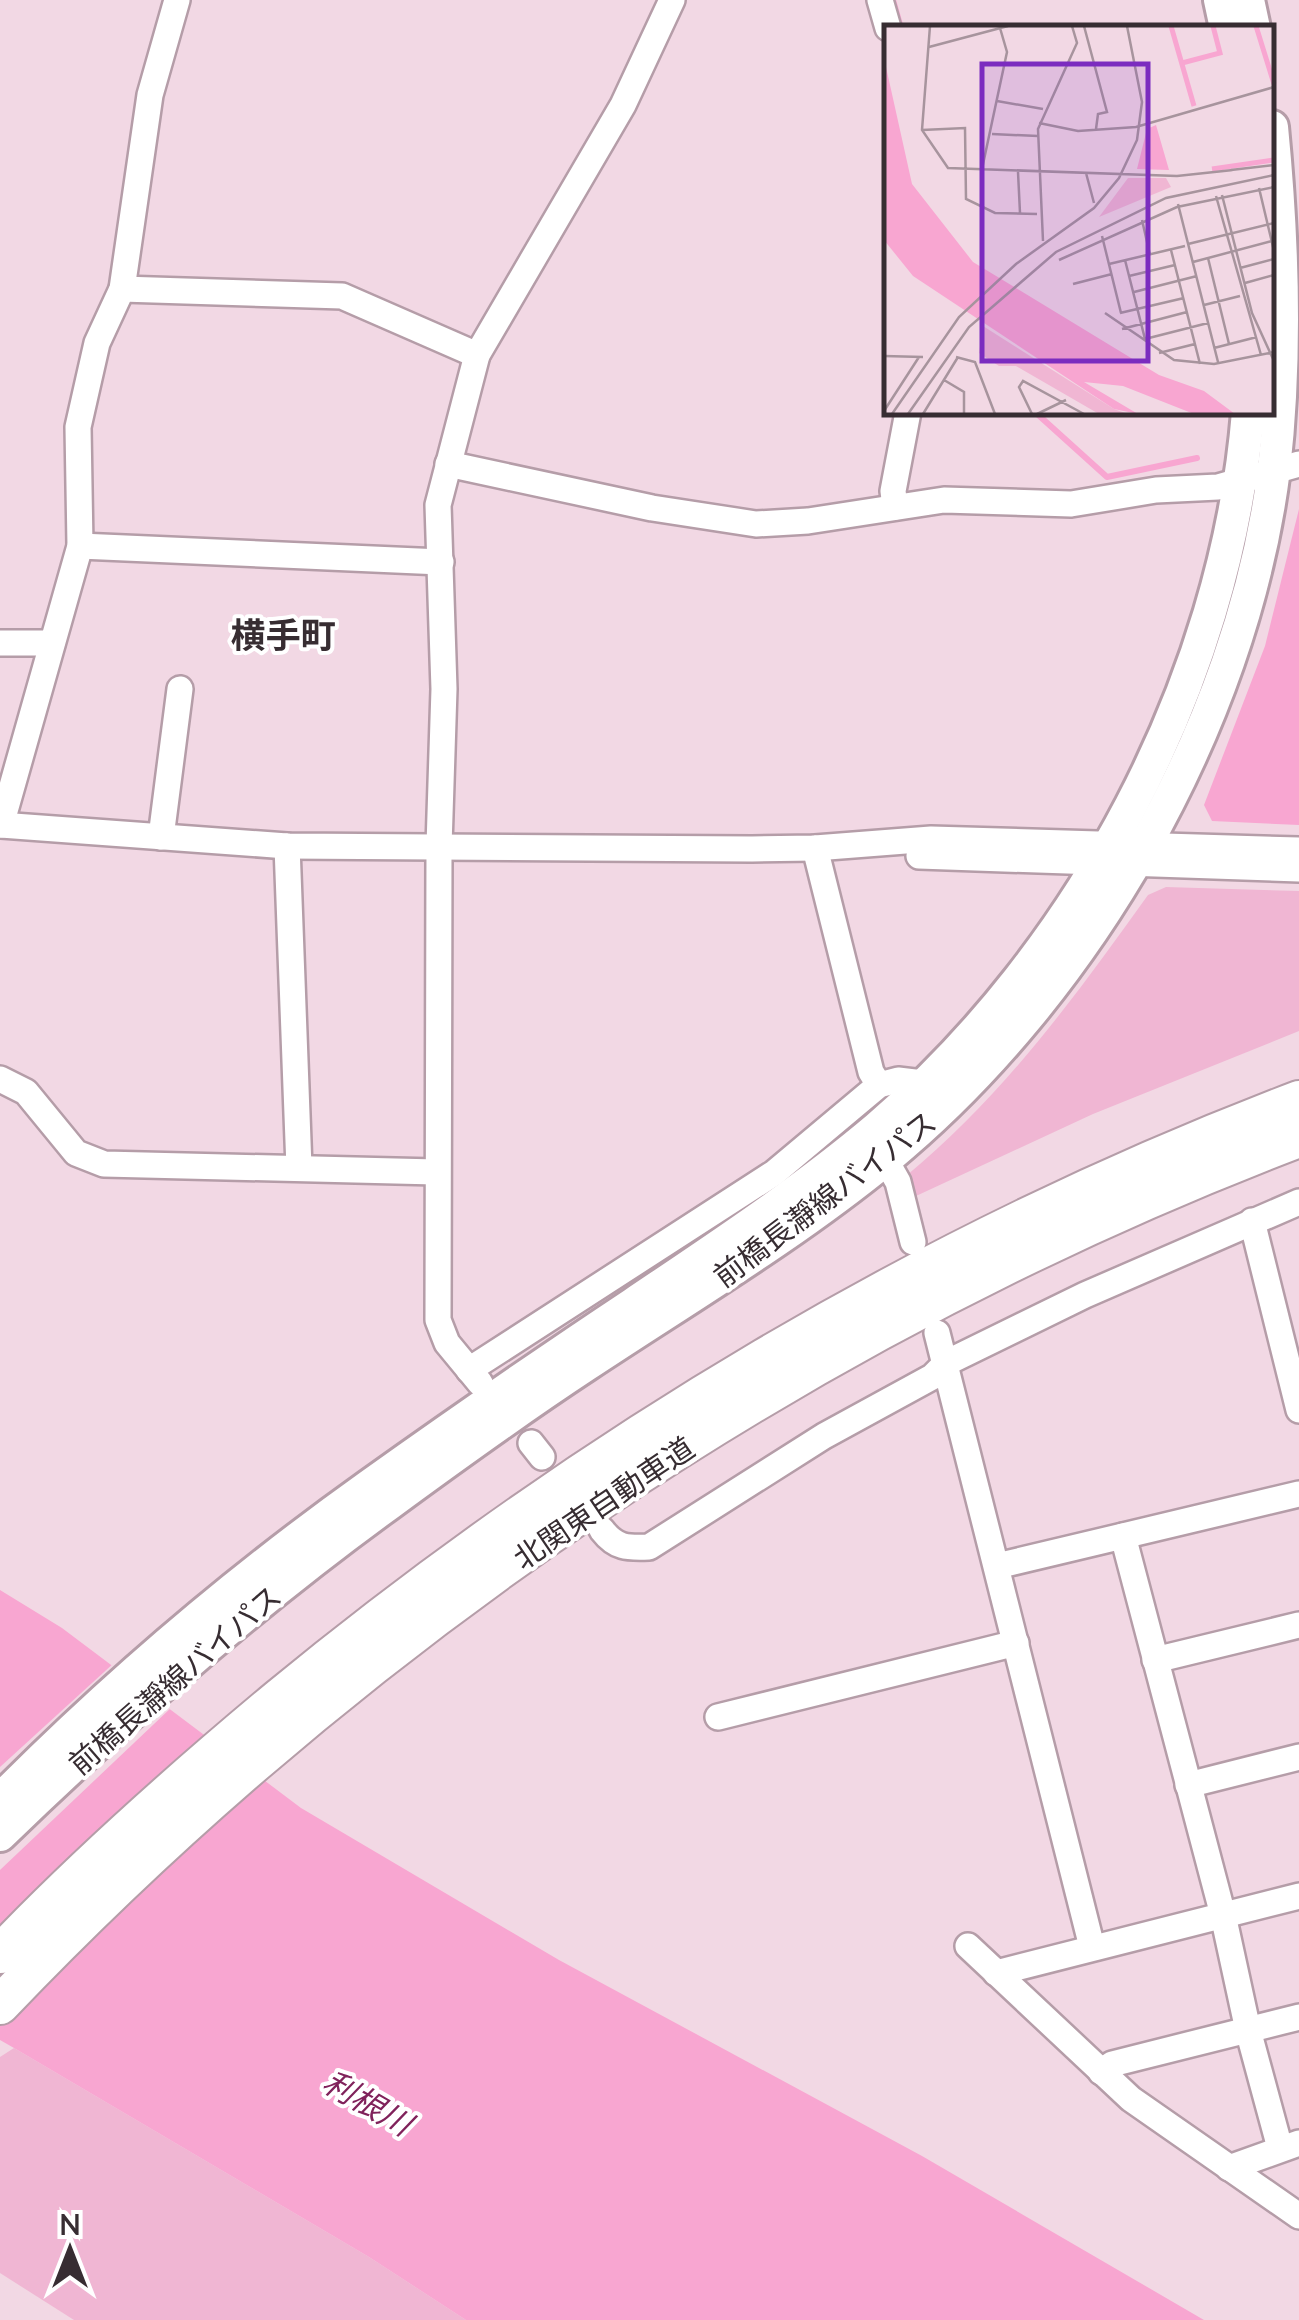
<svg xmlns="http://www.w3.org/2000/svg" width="1299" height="2320" font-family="Lato,'Noto Sans JP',sans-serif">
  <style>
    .green { fill: #f0b6d3 }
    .water { fill: #f8a6d1 }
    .pier { fill: #f2d8e4 }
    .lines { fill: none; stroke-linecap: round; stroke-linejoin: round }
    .stream { stroke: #f8a6d1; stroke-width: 6 }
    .minor-casing { stroke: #b59da8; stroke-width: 30 }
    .major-casing { stroke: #b59da8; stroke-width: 38 }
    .highway-casing { stroke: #b59da8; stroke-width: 42 }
    .minor { stroke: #fff; stroke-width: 25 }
    .major { stroke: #fff; stroke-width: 32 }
    .highway { stroke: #fff; stroke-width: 38 }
    .labels { text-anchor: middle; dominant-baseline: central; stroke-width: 8; stroke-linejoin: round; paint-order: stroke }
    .street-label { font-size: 30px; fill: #372d32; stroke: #fff }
    .water-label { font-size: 32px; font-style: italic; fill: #80225b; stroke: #fff }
    .quarter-label { font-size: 35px; font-weight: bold; fill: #372d32; stroke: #fff }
    .inset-river { fill: none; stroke: #f8a6d1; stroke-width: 5 }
    .inset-road { fill: none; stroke: #a7949d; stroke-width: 2.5 }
    .view { fill: #7b2cbf; fill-opacity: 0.15; stroke: #7b2cbf; stroke-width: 5 }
    .inset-edge { fill: none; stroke: #372d32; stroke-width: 5 }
  </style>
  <rect width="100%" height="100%" fill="#f2d8e4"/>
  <g class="green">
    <path d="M 1166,887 L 1299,891 L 1299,1031 L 1093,1114 L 916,1196 L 906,1176 C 1003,1096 1075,997 1148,895 Z"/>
    <path d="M 14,2048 L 369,2257 L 466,2320 L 74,2320 L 0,2273 L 0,2057 Z"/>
  </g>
  <g class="water">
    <path d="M 1299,509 L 1299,825 L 1212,821 L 1204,805 L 1265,646 Z"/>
    <path d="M 0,1590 L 62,1628 L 301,1808 L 559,1960 L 922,2156 L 1204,2320 L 466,2320 L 369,2257 L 14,2048 L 0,2040 Z"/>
  </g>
  <path class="pier" d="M 115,1662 L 173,1706 L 0,1870 L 0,1767 Z"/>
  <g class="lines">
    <g class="stream">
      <path d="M 893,0 L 901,28"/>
      <path d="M 1035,412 L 1107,477 L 1197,458"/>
    </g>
    <defs>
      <g id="minor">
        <path d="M 880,0 L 888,28"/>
        <path d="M 122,289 L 342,296 L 477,355"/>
        <path d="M 448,464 L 652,508 L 756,524 L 808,521 L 944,500 L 1071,504 L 1156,490 L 1218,487 L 1299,464"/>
        <path d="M 895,507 L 893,491 L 908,412"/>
        <path d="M 80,546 L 441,562"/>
        <path d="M 0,643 L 52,643"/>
        <path d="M 0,825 L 287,846 L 752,849 L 815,848 L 931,839 L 1299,850"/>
        <path d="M 1,825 L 80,546 L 78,427 L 97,343 L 122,289 L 150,95 L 177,0"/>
        <path d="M 161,837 L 180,689"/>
        <path d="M 287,846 L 299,1168"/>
        <path d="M 815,848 L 871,1072 L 879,1085"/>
        <path d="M 919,856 L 1299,869"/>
        <path d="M 0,1079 L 26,1092 L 76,1153 L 104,1164 L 436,1172"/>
        <path d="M 885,1159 L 898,1182 L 913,1242"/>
        <path d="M 1252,1221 L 1299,1410"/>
        <path d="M 937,1333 L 1092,1947"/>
        <path d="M 469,1370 L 774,1173 L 879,1085 L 898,1080 L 923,1083"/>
        <path d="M 480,1383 L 447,1343 L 438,1320 L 439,846 L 444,689 L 438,505 L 477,355 L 623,105 L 672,0"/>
        <path d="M 531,1443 L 542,1457"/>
        <path d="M 602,1530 C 616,1548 627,1548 649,1547 L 824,1436 L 932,1377 L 946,1363 L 1085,1295 L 1299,1202"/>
        <path d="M 1123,1536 L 1223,1915 L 1248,2030 L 1280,2148"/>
        <path d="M 997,1566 L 1299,1494"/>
        <path d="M 1155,1660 L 1299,1625"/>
        <path d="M 718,1717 L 1016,1643"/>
        <path d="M 1188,1785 L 1299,1757"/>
        <path d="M 968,1946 L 1131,2099 L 1299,2216"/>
        <path d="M 996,1973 L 1299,1896"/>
        <path d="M 1101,2072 L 1112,2064 L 1299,2017"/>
        <path d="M 1229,2168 L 1299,2143"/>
      </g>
      <g id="major">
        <path d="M 1220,0 L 1226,28"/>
        <path d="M 1248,0 L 1254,28"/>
        <path d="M 0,1800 C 112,1687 240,1578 369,1486 C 456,1424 544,1363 633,1304 C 716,1248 800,1193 877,1128 C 1082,952 1226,682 1248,412"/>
        <path d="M 0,1835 C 123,1716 252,1603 390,1503 C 454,1456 519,1409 586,1365 C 687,1298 792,1236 886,1159 C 1086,995 1242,726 1274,469 C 1287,356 1283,240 1272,127"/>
      </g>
      <g id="highway">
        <path d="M 0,1954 C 87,1863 182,1779 278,1699 C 584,1447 928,1241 1299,1100"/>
        <path d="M 0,2005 C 361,1627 810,1324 1299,1138"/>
      </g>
    </defs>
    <use href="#minor" class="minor-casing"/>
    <use href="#major" class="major-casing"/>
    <use href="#highway" class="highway-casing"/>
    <use href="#minor" class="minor"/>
    <use href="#major" class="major"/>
    <use href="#highway" class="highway"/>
  </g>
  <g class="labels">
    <g class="street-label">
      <text transform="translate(824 1198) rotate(-37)">前橋長瀞線バイパス</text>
      <text transform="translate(603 1502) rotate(-34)">北関東自動車道</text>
      <text transform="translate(174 1679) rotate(-41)">前橋長瀞線バイパス</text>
    </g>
    <g class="water-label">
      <text transform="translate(368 2102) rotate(30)">利根川</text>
    </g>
    <g class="quarter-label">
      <text x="283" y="634">横手町</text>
    </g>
  </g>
  <g transform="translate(884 25)">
    <rect width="390" height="390" fill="#f2d8e4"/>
    <path d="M 244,153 L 282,153 L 287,162 L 215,192 ZM 99,301 L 230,384 L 244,389 L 215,389 L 132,341 L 115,341 L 95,328 Z" fill="#f0b6d3"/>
    <path d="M 0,33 L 28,159 L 89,237 L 275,350 L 320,366 L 351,389 L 310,389 L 239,361 L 200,357 L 254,389 L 230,384 L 29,251 L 0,215 ZM 272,100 L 285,145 L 253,144 L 263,104 Z" fill="#f8a6d1"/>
    <path class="inset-river" d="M 287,1 L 310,81M 372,1 L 390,59M 298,38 L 336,28 L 329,1M 328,144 L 390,135"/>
    <path class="inset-road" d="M 46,1 L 38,105 L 64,143 L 293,151 L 349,145M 200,1 L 223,87 L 214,89 L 212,104M 45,22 L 124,1M 113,76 L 159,84M 155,98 L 194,106 L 252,102 L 390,62M 38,105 L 81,103 L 82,174 L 111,188 L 153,189M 108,109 L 154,111M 98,144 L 123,27 L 116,3M 347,145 L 390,140M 134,147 L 136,188M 202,148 L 210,178M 375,163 L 390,226M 338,170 L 368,288 L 390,336M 332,171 L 377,330M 294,179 L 334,337M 258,195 L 266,230M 218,211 L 237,288M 159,216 L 154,104 L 193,18 L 188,1M 304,219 L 390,198M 287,225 L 316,339M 324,233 L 345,319M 175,235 L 293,182 L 390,162M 241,235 L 261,314M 309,237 L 388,216M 225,239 L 301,221M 356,243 L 390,234M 245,251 L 291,240M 361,258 L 390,250M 189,259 L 228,249M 250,267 L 313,251M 320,280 L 356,271M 221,288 L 290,335 L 330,339 L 390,327M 236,288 L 300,273M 238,304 L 303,287M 261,314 L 324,298M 330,323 L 373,312M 275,328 L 311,319M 0,331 L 39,332M 72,332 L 91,337 L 111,389M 60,355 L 80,367 L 80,389M 0,386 L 35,332M 8,389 L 75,292 L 132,239 L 210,183 L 235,153 L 253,115 L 258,77 L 243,1M 24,389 L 85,302 L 172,227 L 282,173 L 390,150M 39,389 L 74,332M 148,389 L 135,362 L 139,356 L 200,389M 153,389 L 182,375"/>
    <path class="view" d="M 98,39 L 264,39 L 264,336 L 98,336 Z"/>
    <rect width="390" height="390" class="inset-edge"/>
  </g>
  <g transform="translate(70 2250)" stroke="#ffffff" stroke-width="8" paint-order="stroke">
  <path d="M0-8L18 38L0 25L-18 38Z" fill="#372d32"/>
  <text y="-15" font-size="28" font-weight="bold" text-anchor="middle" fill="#372d32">N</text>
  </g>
</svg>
